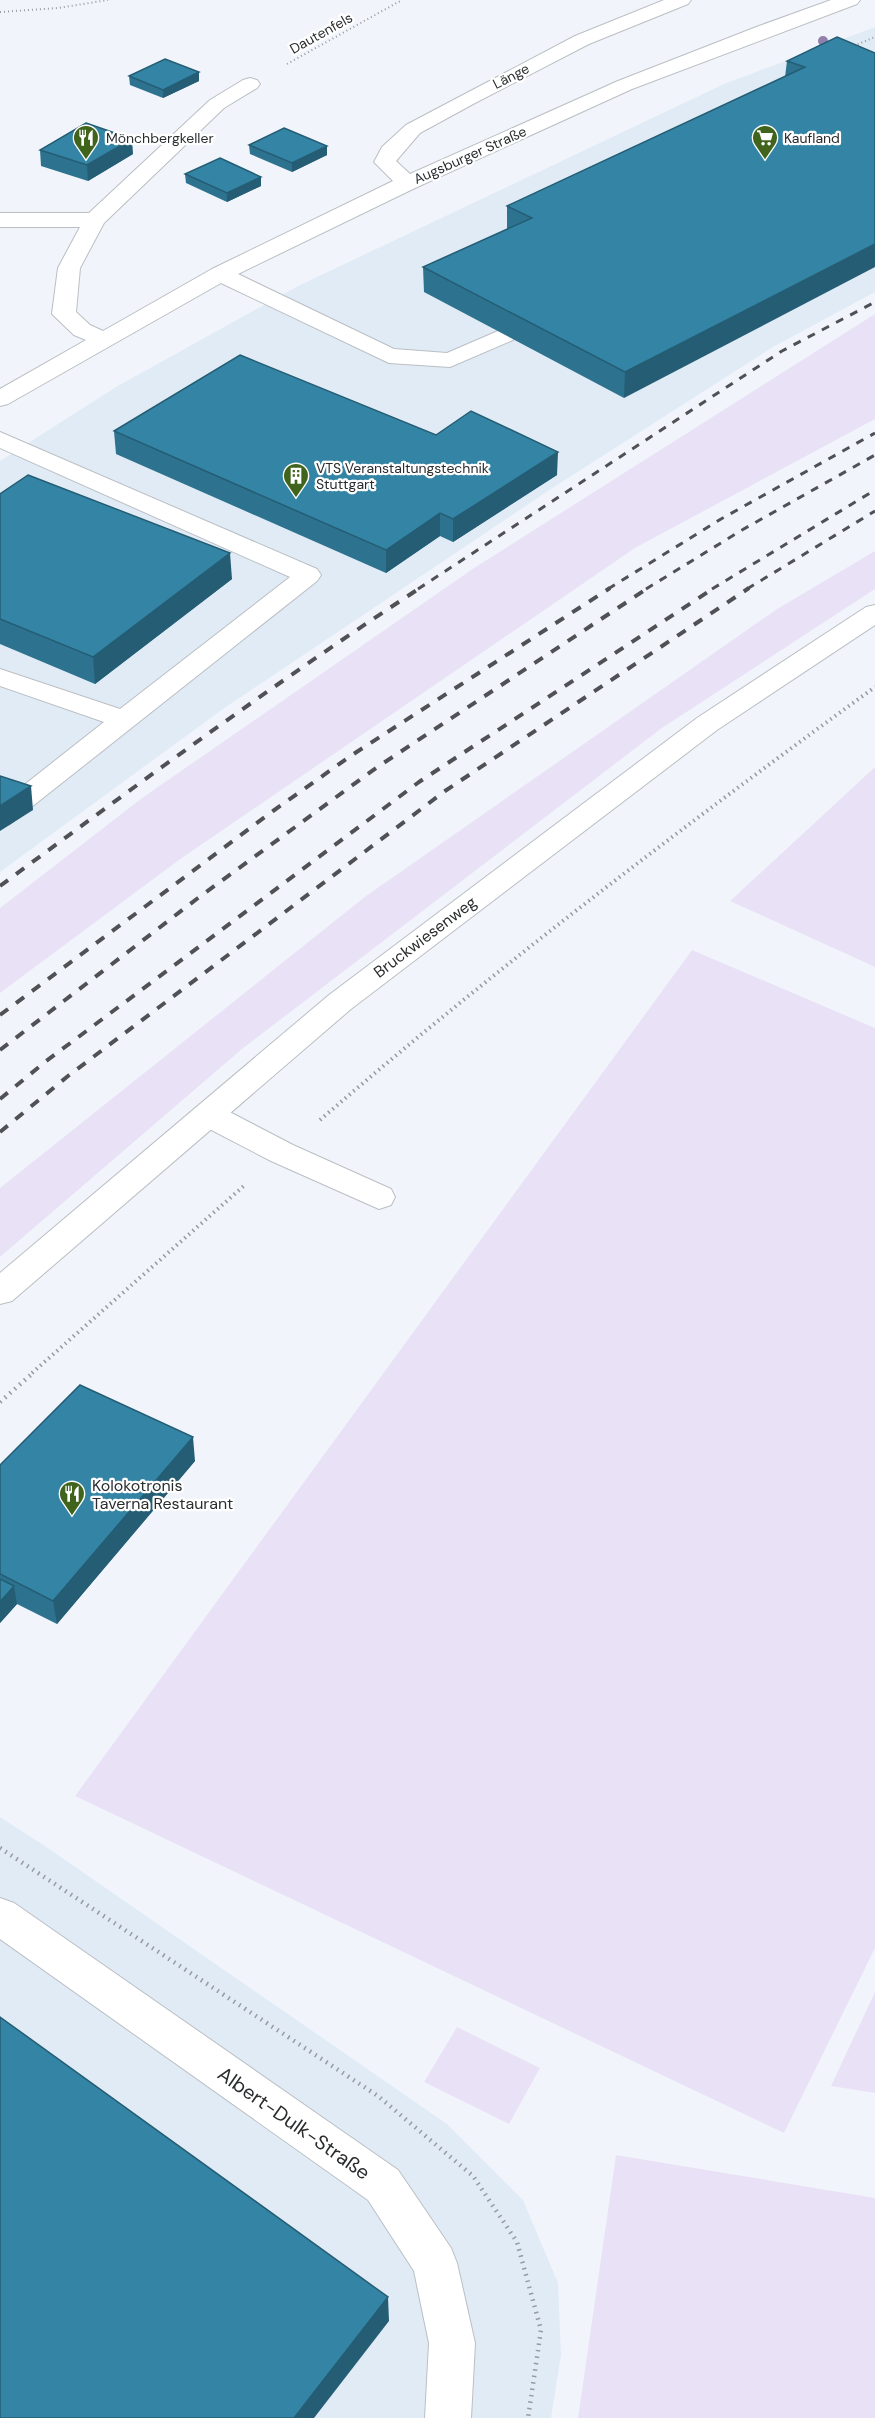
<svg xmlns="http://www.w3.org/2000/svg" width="875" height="2418" font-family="'DM Sans',sans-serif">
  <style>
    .built { fill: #e1ebf6 }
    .green { fill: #e9e2f7 }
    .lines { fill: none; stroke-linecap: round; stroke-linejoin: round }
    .minor-casing { stroke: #babfc4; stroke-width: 2 }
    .major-casing { stroke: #babfc4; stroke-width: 2 }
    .path-far2 { stroke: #979a9e; stroke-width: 2; stroke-dasharray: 1 3; stroke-linecap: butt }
    .path-far1 { stroke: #979a9e; stroke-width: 4; stroke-dasharray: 1.5 4; stroke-linecap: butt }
    .path { stroke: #979a9e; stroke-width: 4.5; stroke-dasharray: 1.5 5; stroke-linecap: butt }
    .minor { fill: #fff; fill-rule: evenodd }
    .major { fill: #fff; fill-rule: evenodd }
    .rail-far1 { stroke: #4f5154; stroke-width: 3; stroke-dasharray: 8 8; stroke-linecap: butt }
    .rail { stroke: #4f5154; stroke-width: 4; stroke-dasharray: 10 10; stroke-linecap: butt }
    .tree { fill: #9080ab }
    .wall { fill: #2d728e }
    .shaded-wall { fill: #245d74 }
    .building { fill: #3485a5; stroke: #245d74; stroke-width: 1.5 }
    .labels { text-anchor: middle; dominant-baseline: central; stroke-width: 4.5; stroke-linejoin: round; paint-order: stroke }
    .far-street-label { font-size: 14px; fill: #2a2c2e; stroke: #fff }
    .far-poi-label { font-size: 14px; fill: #2a2c2e; stroke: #fff; text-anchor: start }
    .street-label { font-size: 16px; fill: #2a2c2e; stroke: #fff }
    .poi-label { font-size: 16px; fill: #2a2c2e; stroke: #fff; text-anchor: start }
    .near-street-label { font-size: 20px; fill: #2a2c2e; stroke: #fff }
  </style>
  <rect width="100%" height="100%" fill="#f1f5fb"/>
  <g class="built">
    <path d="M 875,27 L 875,292 L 773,347 L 551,489 L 223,709 L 0,872 L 0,461 L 116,387 L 298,286 L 724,84 Z"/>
    <path d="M 0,1817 L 45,1846 L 447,2124 L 523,2200 L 558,2283 L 561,2355 L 551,2418 L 0,2418 Z"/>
  </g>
  <g class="green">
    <path d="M 875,314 L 875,419 L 635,548 L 179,860 L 0,993 L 0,908 L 142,798 L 474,568 Z"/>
    <path d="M 875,551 L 875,589 L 662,728 L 242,1049 L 0,1257 L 0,1188 L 366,896 L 777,609 Z"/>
    <path d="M 875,767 L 875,967 L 730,901 Z"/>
    <path d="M 692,950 L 875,1028 L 875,1948 L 784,2133 L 75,1796 Z"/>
    <path d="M 875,1992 L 875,2093 L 831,2086 Z"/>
    <path d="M 457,2027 L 540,2068 L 509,2124 L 424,2082 Z"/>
    <path d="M 616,2155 L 875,2198 L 875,2418 L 578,2418 Z"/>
  </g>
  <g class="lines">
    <defs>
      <g id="minor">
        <path d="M 664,0 L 691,0 L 688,4 L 589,44 L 475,103 L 420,133 L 396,161 L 410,174 L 618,81 L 759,26 L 831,0 L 860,0 L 857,4 L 632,89 L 415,188 L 238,274 L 394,349 L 447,353 L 505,328 L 513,330 L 517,335 L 513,340 L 450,367 L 389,363 L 221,283 L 8,404 L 0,406 L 0,389 L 86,340 L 74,335 L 52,314 L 58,268 L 80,227 L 0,227 L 0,213 L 89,213 L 210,100 L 243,80 L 250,78 L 257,80 L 260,84 L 257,88 L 224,108 L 104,223 L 80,268 L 76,312 L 90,325 L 103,331 L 212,269 L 393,181 L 374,162 L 382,147 L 406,125 L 575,36 Z"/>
        <path d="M 0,432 L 317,569 L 321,575 L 317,581 L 10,824 L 0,827 L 0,804 L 104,722 L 0,686 L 0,669 L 120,709 L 290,577 L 0,448 Z"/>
        <path d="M 209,1104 L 220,1107 L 293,1145 L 391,1189 L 395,1197 L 391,1205 L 379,1209 L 271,1161 L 198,1123 L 193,1115 L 198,1107 Z"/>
        <path d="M 0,1898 L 14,1903 L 398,2170 L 451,2248 L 457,2263 L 475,2343 L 471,2418 L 425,2418 L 429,2343 L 414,2271 L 368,2200 L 0,1939 Z"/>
      </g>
      <path id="major" d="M 875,605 L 875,625 L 717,730 L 351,1009 L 12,1301 L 0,1304 L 0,1273 L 329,995 L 697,718 L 866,607 Z"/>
    </defs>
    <use href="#minor" class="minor-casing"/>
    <use href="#major" class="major-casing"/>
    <g class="path-far2">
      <path d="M 0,12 L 58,8 L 108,0"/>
      <path d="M 854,46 L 875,37"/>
      <path d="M 287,64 L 402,0"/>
    </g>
    <g class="path-far1">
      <path d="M 320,1120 C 498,966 685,825 875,687"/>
      <path d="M 32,1373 L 246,1184"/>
    </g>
    <g class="path">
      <path d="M 0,1402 L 34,1372"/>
      <path d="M 0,1848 L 378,2096 L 473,2176 L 517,2242 L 541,2330 L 528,2418"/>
    </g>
    <use href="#minor" class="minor"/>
    <use href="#major" class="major"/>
    <g class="rail-far1">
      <path d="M 418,589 L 782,351 L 875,302"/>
      <path d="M 608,589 L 721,519 L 875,433"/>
      <path d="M 646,589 L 742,530 L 875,455"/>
      <path d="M 712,589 L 875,490"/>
      <path d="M 747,589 L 875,511"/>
    </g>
    <g class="rail">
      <path d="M 0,886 C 138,784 276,682 420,588"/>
      <path d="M 0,1015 L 273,811 L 352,755 L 610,588"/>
      <path d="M 0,1050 L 198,898 L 376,768 L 648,588"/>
      <path d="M 0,1099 L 45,1062 L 419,782 L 714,588"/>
      <path d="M 0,1132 L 68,1076 L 445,791 L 749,588"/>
    </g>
  </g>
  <circle class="tree" cx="823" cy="41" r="5"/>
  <g class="wall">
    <path d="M 837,37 L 624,398 L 424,292 L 423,267 L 507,229 L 507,206 L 785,77 L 787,61 Z"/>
    <path d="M 129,76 L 199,81 L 163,98 L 130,85 Z"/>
    <path d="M 249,145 L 327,155 L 292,172 L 250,154 Z"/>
    <path d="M 40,150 L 133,154 L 88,181 L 41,166 Z"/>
    <path d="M 185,174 L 261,177 L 261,186 L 227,202 L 186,183 Z"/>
    <path d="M 114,431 L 436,435 L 557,475 L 453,542 L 440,536 L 386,573 L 116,454 Z"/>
    <path d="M 0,494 L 232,579 L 95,684 L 0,644 Z"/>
    <path d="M 195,1461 L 57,1624 L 17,1604 L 0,1623 L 0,1465 Z"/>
  </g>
  <g class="shaded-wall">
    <path d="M 199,72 L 199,81 L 163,98 L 163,90 Z"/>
    <path d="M 132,139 L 133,154 L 88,181 L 87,165 Z"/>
    <path d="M 327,146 L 327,155 L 292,172 L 292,163 Z"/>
    <path d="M 261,177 L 261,186 L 227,202 L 227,193 Z"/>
    <path d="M 875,244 L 875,267 L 624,398 L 625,372 Z"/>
    <path d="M 558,452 L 557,475 L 453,542 L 453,519 Z"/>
    <path d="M 440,513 L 440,536 L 386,573 L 386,550 Z"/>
    <path d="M 230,553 L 232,579 L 95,684 L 93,657 Z"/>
    <path d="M 31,786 L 33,810 L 0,831 L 0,806 Z"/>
    <path d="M 193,1437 L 195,1461 L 57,1624 L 53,1601 Z"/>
    <path d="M 14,1586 L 17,1604 L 0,1623 L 0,1602 Z"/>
    <path d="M 388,2297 L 389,2321 L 314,2418 L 294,2418 Z"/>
  </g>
  <g class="building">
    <path d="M 837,37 L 875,53 L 875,244 L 625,372 L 423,267 L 532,218 L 507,206 L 805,67 L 787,61 Z"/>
    <path d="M 165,59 L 199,72 L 163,90 L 129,76 Z"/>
    <path d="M 86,123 L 132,139 L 87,165 L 40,150 Z"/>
    <path d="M 284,128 L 327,146 L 292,163 L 249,145 Z"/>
    <path d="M 220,158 L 261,177 L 227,193 L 185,174 Z"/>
    <path d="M 240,355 L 436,435 L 471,411 L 558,452 L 453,519 L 440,513 L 386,550 L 114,431 Z"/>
    <path d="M 28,475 L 230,553 L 93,657 L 0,619 L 0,494 Z"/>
    <path d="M 0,776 L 31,786 L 0,806 Z"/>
    <path d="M 80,1385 L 193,1437 L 53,1601 L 0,1574 L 0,1465 Z"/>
    <path d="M 0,1579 L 14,1586 L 0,1602 Z"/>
    <path d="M 0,2017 L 388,2297 L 294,2418 L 0,2418 Z"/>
  </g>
  <defs>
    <symbol id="restaurant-pin" viewBox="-11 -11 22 30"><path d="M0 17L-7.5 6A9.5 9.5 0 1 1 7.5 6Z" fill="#40641c" stroke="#fff"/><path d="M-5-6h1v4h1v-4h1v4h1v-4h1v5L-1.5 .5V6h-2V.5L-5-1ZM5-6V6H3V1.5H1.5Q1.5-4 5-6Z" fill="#fff"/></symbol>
    <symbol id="supermarket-pin" viewBox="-11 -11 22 30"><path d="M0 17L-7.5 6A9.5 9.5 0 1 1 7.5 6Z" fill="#40641c" stroke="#fff"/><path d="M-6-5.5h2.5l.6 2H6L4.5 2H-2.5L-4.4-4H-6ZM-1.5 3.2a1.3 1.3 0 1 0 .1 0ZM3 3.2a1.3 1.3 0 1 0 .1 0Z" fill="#fff"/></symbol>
    <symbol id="building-pin" viewBox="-11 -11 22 30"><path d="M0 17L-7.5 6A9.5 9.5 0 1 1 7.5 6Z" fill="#40641c" stroke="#fff"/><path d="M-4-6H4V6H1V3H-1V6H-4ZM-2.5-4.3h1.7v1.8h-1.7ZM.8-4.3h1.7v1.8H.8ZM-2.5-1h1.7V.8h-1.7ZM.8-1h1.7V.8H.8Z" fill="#fff"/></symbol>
  </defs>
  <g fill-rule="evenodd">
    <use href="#restaurant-pin" x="71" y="123" width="30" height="40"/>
    <use href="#supermarket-pin" x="750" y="123" width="30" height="40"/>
    <use href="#building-pin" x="281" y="461" width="30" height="40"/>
    <use href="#restaurant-pin" x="57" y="1479" width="30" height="40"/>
  </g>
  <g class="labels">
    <g class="far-street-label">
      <text transform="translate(321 33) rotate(-29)">Dautenfels</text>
      <text transform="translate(511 76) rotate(-27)">Länge</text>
      <text transform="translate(470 155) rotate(-24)">Augsburger Straße</text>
    </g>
    <g class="far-poi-label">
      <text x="106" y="138">Mönchbergkeller</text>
      <text x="784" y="138">Kaufland</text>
      <text x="316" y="468">VTS Veranstaltungstechnik<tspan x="316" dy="16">Stuttgart</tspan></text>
    </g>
    <g class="street-label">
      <text transform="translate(425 937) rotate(-37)">Bruckwiesenweg</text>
    </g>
    <g class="poi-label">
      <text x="92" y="1485">Kolokotronis<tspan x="92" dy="18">Taverna Restaurant</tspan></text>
    </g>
    <g class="near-street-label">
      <text transform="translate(294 2123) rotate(35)">Albert-Dulk-Straße</text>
    </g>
  </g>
</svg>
